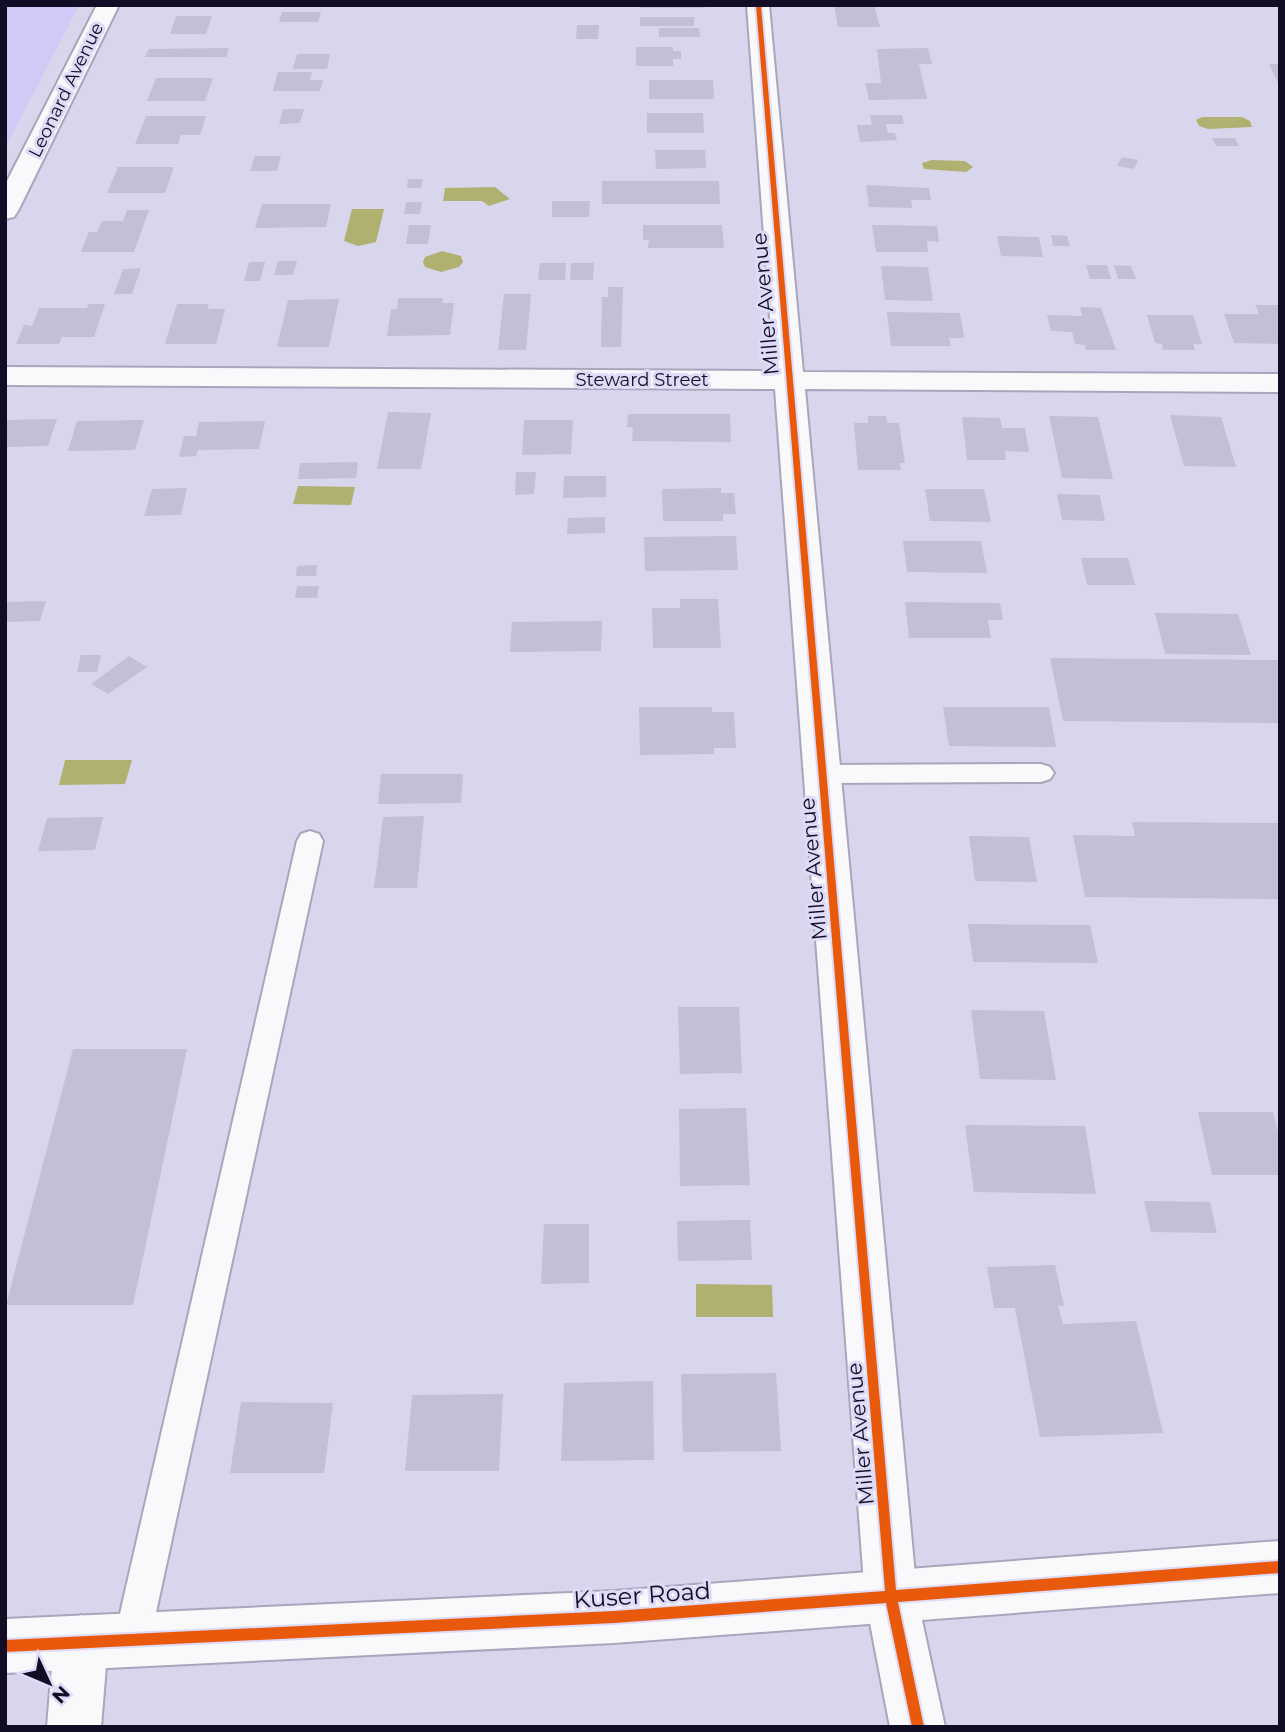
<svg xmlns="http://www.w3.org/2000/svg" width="1285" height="1732" font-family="Montserrat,sans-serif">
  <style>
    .built { fill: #cfcaf6 }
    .water { fill: #b0b071 }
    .building { fill: #c2bfd6 }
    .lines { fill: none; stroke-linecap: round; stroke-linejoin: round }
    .lane-casing { stroke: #a9a6bc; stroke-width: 4 }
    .street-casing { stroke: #a9a6bc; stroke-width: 4 }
    .secondary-casing { stroke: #a9a6bc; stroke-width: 4 }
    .lane { fill: #f9f9fc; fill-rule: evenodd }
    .street { fill: #f9f9fc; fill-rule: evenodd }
    .secondary { fill: #f9f9fc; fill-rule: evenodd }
    .cycleway-casing { stroke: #dddbf7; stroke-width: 4 }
    .cycleway { fill: #e8590c; fill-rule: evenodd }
    .labels { text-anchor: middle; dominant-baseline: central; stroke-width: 6; stroke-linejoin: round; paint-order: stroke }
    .far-street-label { font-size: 18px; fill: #120d25; stroke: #dddbf7 }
    .street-label { font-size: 21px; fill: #120d25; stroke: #dddbf7 }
    .near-street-label { font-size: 24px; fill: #120d25; stroke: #dddbf7 }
  </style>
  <rect width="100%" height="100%" fill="#d8d6ec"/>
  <path class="built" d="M 5,5 L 79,5 L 5,148 Z"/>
  <g class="water">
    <path d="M 1202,117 L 1242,117 L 1250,121 L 1252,127 L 1208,129 L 1199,126 L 1196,120 Z"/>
    <path d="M 932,160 L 965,161 L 973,167 L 966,172 L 924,169 L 922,163 Z"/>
    <path d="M 495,187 L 510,199 L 489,206 L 482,201 L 443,201 L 445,188 Z"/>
    <path d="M 352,209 L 384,209 L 376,242 L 358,246 L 344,241 Z"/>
    <path d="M 442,251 L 461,256 L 463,262 L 459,267 L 441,272 L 425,267 L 423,262 L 425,257 Z"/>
    <path d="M 298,486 L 355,487 L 351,505 L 293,504 Z"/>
    <path d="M 65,760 L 132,760 L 125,784 L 59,785 Z"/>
    <path d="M 696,1284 L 772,1285 L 773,1317 L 696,1317 Z"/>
  </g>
  <g class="building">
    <rect x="640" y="5" width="65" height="3"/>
    <path d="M 834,5 L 874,5 L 880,27 L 838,27 Z"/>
    <path d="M 282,12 L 321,12 L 318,22 L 279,22 Z"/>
    <path d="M 176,16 L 212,16 L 206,34 L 170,34 Z"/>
    <rect x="640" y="17" width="54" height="9"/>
    <path d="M 577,25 L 599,25 L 598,39 L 576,39 Z"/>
    <path d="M 659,28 L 699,28 L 700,37 L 659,37 Z"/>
    <path d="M 636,47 L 673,47 L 673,51 L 681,51 L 681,59 L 673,59 L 673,66 L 636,66 Z"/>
    <path d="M 229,48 L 226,57 L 145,57 L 149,49 Z"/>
    <path d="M 928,48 L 932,64 L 919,64 L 927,99 L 869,100 L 865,83 L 881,83 L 877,49 Z"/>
    <path d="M 297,54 L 330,54 L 327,69 L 293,69 Z"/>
    <path d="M 1269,64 L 1280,64 L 1280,83 L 1278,83 Z"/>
    <path d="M 278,72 L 312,72 L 310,80 L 323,80 L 320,91 L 273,91 Z"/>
    <path d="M 156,78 L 213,78 L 205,101 L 147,101 Z"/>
    <path d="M 649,80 L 713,80 L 714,99 L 649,99 Z"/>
    <path d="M 283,109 L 304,109 L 300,123 L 279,124 Z"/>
    <path d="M 647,113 L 703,113 L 704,133 L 647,133 Z"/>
    <path d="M 870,115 L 902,115 L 904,124 L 886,124 L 888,133 L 895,133 L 897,140 L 860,142 L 857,125 L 872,125 Z"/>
    <path d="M 146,116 L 206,116 L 200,135 L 181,135 L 178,144 L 135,144 Z"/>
    <path d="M 1212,138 L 1235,138 L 1239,146 L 1216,146 Z"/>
    <path d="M 655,150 L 705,150 L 706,168 L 656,169 Z"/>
    <path d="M 255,156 L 281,156 L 277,171 L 250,171 Z"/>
    <path d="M 1122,157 L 1138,160 L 1134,169 L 1117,166 Z"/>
    <path d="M 118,167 L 174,167 L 165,193 L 107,193 Z"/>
    <path d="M 408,179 L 423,179 L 421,188 L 407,188 Z"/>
    <path d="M 602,181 L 719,181 L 720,204 L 602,204 Z"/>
    <path d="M 866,185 L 929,188 L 931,200 L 911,200 L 912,208 L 869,207 Z"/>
    <path d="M 552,201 L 590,201 L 589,217 L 552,217 Z"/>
    <path d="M 406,202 L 422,202 L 420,214 L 404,214 Z"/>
    <path d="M 262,204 L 331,204 L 326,227 L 255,228 Z"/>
    <path d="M 127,210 L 149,210 L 134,252 L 81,252 L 89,232 L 97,232 L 102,221 L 123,221 Z"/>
    <path d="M 409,225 L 431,225 L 428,244 L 406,244 Z"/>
    <path d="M 643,225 L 722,225 L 724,248 L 648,248 L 649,240 L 643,240 Z"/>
    <path d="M 872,225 L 937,226 L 939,242 L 927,241 L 928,252 L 876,252 Z"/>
    <path d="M 1051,235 L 1067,236 L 1070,246 L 1053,246 Z"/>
    <path d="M 997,236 L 1039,237 L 1043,257 L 1001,256 Z"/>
    <path d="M 278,261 L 297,261 L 293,275 L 274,275 Z"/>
    <path d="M 249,262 L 265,262 L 260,281 L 244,281 Z"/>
    <path d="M 540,263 L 566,263 L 565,280 L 538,280 Z"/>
    <path d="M 571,263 L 594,263 L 593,280 L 570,280 Z"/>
    <path d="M 1086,265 L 1107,265 L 1111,279 L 1090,279 Z"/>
    <path d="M 1114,265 L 1131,266 L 1136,279 L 1118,279 Z"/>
    <path d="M 881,266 L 928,267 L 933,301 L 885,300 Z"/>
    <path d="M 141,268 L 132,294 L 114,294 L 123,269 Z"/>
    <path d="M 608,287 L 623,287 L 621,347 L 601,347 L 602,297 L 608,297 Z"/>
    <path d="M 504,294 L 531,294 L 526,350 L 498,350 Z"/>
    <path d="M 398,298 L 443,298 L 442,303 L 454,303 L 450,335 L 387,336 L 391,309 L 397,309 Z"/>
    <path d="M 339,299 L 329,347 L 277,347 L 288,300 Z"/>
    <path d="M 88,304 L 105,304 L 94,337 L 62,337 L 59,344 L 16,344 L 24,325 L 32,326 L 39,308 L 87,308 Z"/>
    <path d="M 177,304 L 209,304 L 207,309 L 225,309 L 216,344 L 165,344 Z"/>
    <path d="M 1255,305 L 1280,305 L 1280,344 L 1234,343 L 1224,314 L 1259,314 Z"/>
    <path d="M 1080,307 L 1101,308 L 1116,350 L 1086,350 L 1085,345 L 1075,344 L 1072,332 L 1051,331 L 1047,315 L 1082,316 Z"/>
    <path d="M 887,312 L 960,313 L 964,338 L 949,338 L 951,346 L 891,346 Z"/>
    <path d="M 1147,315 L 1193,315 L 1202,344 L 1193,344 L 1195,350 L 1163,350 L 1162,344 L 1155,343 Z"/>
    <path d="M 388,412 L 431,413 L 421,469 L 377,469 Z"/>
    <path d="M 628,414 L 730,414 L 731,442 L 632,441 L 633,427 L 627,427 Z"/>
    <path d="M 1170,415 L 1221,417 L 1236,467 L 1184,466 Z"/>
    <path d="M 868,416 L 886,416 L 887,423 L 899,423 L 905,463 L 900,463 L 901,470 L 858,470 L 854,423 L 868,423 Z"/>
    <path d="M 1049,416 L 1098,417 L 1113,479 L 1062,478 Z"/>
    <path d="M 962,417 L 1000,418 L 1002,428 L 1025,428 L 1029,452 L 1005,451 L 1006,460 L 967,460 Z"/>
    <path d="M 57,419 L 48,446 L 5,447 L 5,420 Z"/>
    <path d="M 144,420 L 135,450 L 68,451 L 77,421 Z"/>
    <path d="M 524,420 L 573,420 L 571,454 L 522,455 Z"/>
    <path d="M 265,421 L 259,449 L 198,450 L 196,456 L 179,457 L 184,436 L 196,436 L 199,422 Z"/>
    <path d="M 358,462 L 356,478 L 298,479 L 300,463 Z"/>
    <path d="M 516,472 L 536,472 L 534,494 L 515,495 Z"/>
    <path d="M 564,476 L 606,476 L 606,497 L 563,498 Z"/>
    <path d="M 187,488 L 181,515 L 144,516 L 152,489 Z"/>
    <path d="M 721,488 L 721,493 L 734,493 L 736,514 L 723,514 L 723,521 L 663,521 L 662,489 Z"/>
    <path d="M 925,489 L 984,489 L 991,522 L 930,521 Z"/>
    <path d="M 1057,494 L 1100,495 L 1105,521 L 1062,520 Z"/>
    <path d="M 605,517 L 605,533 L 567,534 L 568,518 Z"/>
    <path d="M 736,536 L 738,570 L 645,571 L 644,537 Z"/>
    <path d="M 903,541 L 981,541 L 987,573 L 907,572 Z"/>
    <path d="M 1081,558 L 1128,558 L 1135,585 L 1087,585 Z"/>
    <path d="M 317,565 L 316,576 L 296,576 L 297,566 Z"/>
    <path d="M 297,586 L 319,586 L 317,598 L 295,598 Z"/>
    <path d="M 680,599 L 718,599 L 721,648 L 653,648 L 652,608 L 680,608 Z"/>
    <path d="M 46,601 L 40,621 L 5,622 L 5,602 Z"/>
    <path d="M 905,602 L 1000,603 L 1003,620 L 988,620 L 991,638 L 909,638 Z"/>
    <path d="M 1155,613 L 1238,614 L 1251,655 L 1165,654 Z"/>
    <path d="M 602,621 L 601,651 L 510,652 L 512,622 Z"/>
    <path d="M 81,655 L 101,655 L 97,672 L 77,672 Z"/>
    <path d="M 129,656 L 147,667 L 108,694 L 91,684 Z"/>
    <path d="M 1050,658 L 1280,660 L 1280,723 L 1063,721 Z"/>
    <path d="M 639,707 L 712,707 L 712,712 L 734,712 L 736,748 L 714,748 L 714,754 L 640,755 Z"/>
    <path d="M 943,707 L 1049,707 L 1056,747 L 949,746 Z"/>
    <path d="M 381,774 L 463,774 L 461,803 L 378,804 Z"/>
    <path d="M 424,816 L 417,888 L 374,888 L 383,817 Z"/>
    <path d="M 103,817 L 95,850 L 38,851 L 47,818 Z"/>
    <path d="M 1132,822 L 1280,823 L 1280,899 L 1085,897 L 1073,835 L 1135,836 Z"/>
    <path d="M 969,836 L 1029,837 L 1037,882 L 975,881 Z"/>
    <path d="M 968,924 L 1090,925 L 1098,963 L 973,962 Z"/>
    <path d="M 678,1007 L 739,1007 L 742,1073 L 680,1074 Z"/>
    <path d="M 971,1010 L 1044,1011 L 1056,1080 L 980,1079 Z"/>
    <path d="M 73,1049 L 187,1049 L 133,1305 L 6,1305 Z"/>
    <path d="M 746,1108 L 750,1185 L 680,1186 L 679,1109 Z"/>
    <path d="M 1198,1112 L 1273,1112 L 1280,1140 L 1280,1175 L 1212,1175 Z"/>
    <path d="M 965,1125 L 1085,1126 L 1096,1194 L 974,1192 Z"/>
    <path d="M 1144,1201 L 1210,1202 L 1217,1233 L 1151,1232 Z"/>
    <path d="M 750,1220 L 752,1260 L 678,1261 L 677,1221 Z"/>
    <path d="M 544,1224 L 589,1224 L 589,1283 L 541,1284 Z"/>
    <path d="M 1055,1265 L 1064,1306 L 1058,1306 L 1063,1324 L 1136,1321 L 1163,1433 L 1040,1437 L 1015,1308 L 994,1308 L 987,1267 Z"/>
    <path d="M 776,1373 L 781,1451 L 683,1452 L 681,1374 Z"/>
    <path d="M 653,1381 L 654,1460 L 561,1461 L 564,1383 Z"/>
    <path d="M 503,1394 L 499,1471 L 405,1471 L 412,1395 Z"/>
    <path d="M 241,1402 L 333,1403 L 324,1473 L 230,1473 Z"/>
  </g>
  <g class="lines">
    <defs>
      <g id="lane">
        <path d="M 1041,764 L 1050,767 L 1054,773 L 1050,779 L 1041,782 L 823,783 L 814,780 L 810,774 L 814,768 L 823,765 Z"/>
        <path d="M 310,831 L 319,834 L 323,841 L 150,1640 L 145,1653 L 132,1658 L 119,1653 L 114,1640 L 297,841 L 301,834 Z"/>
      </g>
      <g id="street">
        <path d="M 747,5 L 769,5 L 803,372 L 1280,374 L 1280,392 L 805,389 L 917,1597 L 945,1727 L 890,1727 L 865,1597 L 775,389 L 5,385 L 5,367 L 774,371 Z"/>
        <path d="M 81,1615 L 100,1623 L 108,1642 L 101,1727 L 47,1727 L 54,1642 L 62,1623 Z"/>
      </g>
      <g id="secondary">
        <path d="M 97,5 L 119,5 L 18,211 L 14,217 L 5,219 L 5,185 Z"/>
        <path d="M 1280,1541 L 1280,1593 L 614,1643 L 5,1673 L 5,1619 L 614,1591 Z"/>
      </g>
    </defs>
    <use href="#lane" class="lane-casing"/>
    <use href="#street" class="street-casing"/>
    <use href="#secondary" class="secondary-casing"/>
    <use href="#lane" class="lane"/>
    <use href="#street" class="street"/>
    <use href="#secondary" class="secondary"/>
    <defs>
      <path id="cycleway" d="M 756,5 L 761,5 L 896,1590 L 1280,1561 L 1280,1573 L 898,1602 L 924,1727 L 912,1727 L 886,1603 L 614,1623 L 5,1652 L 5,1640 L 614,1611 L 885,1591 Z"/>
    </defs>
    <use href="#cycleway" class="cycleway-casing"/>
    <use href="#cycleway" class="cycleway"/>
  </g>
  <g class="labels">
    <g class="far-street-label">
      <text transform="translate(66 90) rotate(-64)">Leonard Avenue</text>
      <text x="642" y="380">Steward Street</text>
    </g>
    <g class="street-label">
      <text transform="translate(765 304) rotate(-95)">Miller Avenue</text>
      <text transform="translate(813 869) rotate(-95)">Miller Avenue</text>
      <text transform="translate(860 1434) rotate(-95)">Miller Avenue</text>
    </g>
    <g class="near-street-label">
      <text transform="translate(642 1595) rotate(-4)">Kuser Road</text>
    </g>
  </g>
  <rect width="1285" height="1732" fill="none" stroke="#120d25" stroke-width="14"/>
  <g transform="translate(49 1683) rotate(134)" stroke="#dddbf7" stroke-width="5" paint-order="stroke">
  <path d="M0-5L12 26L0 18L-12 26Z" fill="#120d25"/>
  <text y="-10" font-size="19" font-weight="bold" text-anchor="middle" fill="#120d25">N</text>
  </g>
</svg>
